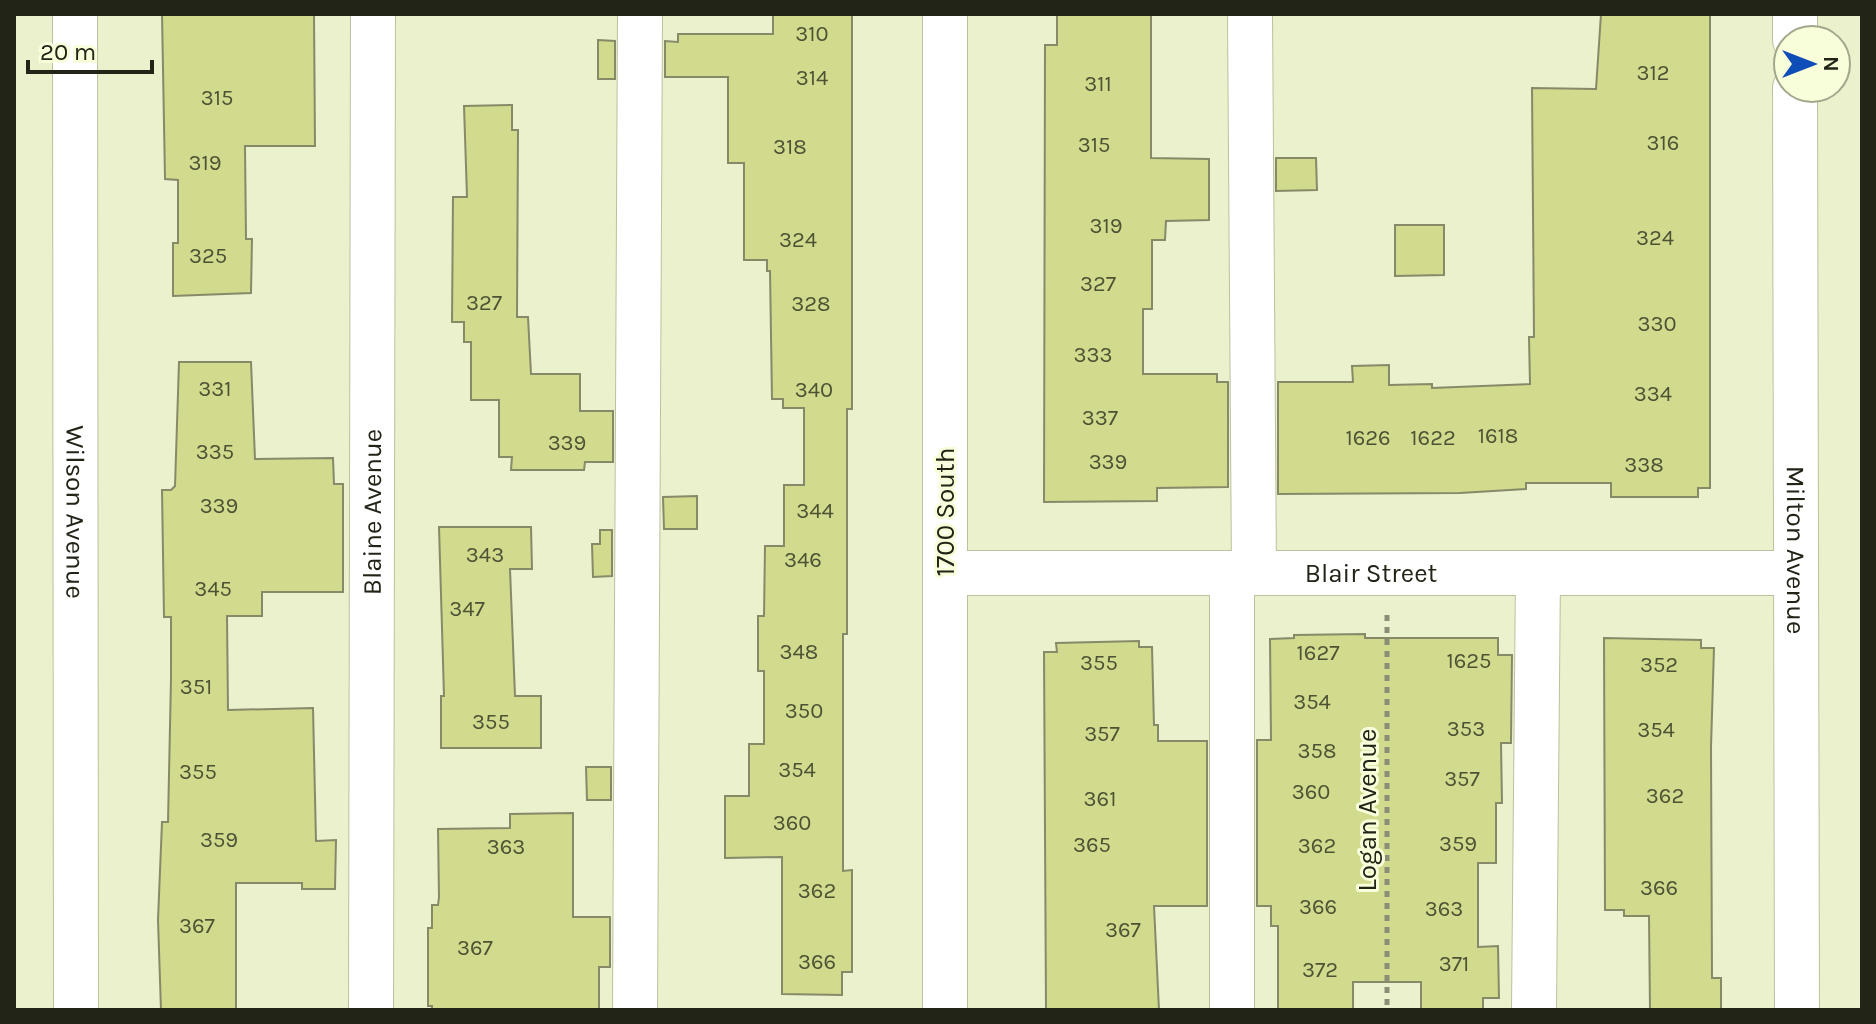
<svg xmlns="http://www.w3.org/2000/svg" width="1876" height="1024" font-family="Karla,sans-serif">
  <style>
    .building { fill: #d1da8d; stroke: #868a69; stroke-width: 2 }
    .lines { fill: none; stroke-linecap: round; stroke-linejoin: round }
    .minor-casing { stroke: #bcc19e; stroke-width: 46 }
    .path { stroke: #8b8e76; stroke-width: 5; stroke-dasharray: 6 6; stroke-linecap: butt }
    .minor { stroke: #fff; stroke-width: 44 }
    .labels { text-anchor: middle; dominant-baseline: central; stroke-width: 6; stroke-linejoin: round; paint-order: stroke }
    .number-label { font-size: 22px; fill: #4e5234 }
    .street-label { font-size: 26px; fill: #222417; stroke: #f8feda }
  </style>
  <rect width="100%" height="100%" fill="#ebf0cd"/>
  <g class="building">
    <path d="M 162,14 L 314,14 L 315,146 L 245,146 L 246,239 L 252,239 L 251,293 L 173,296 L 173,243 L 178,243 L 178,180 L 165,179 Z"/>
    <path d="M 773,14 L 852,14 L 852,409 L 847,409 L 847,634 L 843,634 L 843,871 L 852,870 L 852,972 L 842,972 L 842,995 L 782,994 L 782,857 L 725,858 L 725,796 L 749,796 L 749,744 L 764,744 L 764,671 L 758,671 L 758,616 L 764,616 L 765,546 L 784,546 L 784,485 L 804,485 L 804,408 L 783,408 L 783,399 L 772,399 L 770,271 L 767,271 L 767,260 L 744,260 L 744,163 L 728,163 L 728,77 L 665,77 L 665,41 L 678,42 L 678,34 L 773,34 Z"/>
    <path d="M 1057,14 L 1151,14 L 1151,158 L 1209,159 L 1209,220 L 1166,221 L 1165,240 L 1152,240 L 1152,309 L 1143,309 L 1143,374 L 1217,374 L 1217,382 L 1228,382 L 1228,487 L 1157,488 L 1157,501 L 1044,502 L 1045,45 L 1057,45 Z"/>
    <path d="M 1601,14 L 1710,14 L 1710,488 L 1698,488 L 1698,497 L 1611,497 L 1611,483 L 1526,483 L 1526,489 L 1460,493 L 1278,494 L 1278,382 L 1353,382 L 1352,366 L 1389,365 L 1389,385 L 1432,384 L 1432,388 L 1530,384 L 1529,337 L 1534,337 L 1532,88 L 1596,89 Z"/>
    <path d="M 598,40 L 615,41 L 615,79 L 598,79 Z"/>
    <path d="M 512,105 L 512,130 L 518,130 L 517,317 L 528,317 L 531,374 L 580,374 L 580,411 L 613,411 L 613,462 L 585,462 L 584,470 L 511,470 L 512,457 L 499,457 L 499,400 L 471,400 L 471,342 L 464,342 L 464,322 L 452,322 L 453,197 L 467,197 L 464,106 Z"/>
    <path d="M 1276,158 L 1316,158 L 1317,190 L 1276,191 Z"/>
    <path d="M 1395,225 L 1444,225 L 1444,275 L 1395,276 Z"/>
    <path d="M 179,362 L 251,362 L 255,459 L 333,458 L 334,484 L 343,484 L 343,592 L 262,592 L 262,616 L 227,616 L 228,710 L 313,708 L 316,841 L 336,840 L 335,889 L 302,889 L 302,883 L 236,883 L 236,1010 L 161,1010 L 158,920 L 162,822 L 168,822 L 171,679 L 171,617 L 164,617 L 162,490 L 171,490 L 175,486 Z"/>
    <path d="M 697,496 L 697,529 L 664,529 L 663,497 Z"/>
    <path d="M 439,527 L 531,527 L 532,569 L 510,569 L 515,696 L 541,696 L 541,748 L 441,748 L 441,696 L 444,696 Z"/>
    <path d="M 600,530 L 612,530 L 612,576 L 593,577 L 592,544 L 600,544 Z"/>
    <path d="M 1365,634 L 1365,638 L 1498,638 L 1498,655 L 1512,655 L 1511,743 L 1501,743 L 1502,803 L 1496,803 L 1496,863 L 1478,863 L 1478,947 L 1498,946 L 1499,998 L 1483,998 L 1483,1010 L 1421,1010 L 1421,982 L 1353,982 L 1353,1010 L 1278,1010 L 1278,926 L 1271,926 L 1271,906 L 1257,906 L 1257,740 L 1271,740 L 1270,639 L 1294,638 L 1294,635 Z"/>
    <path d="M 1604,638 L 1701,640 L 1701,648 L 1714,648 L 1711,747 L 1712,978 L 1721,978 L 1721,1010 L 1650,1010 L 1649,916 L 1624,916 L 1624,910 L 1605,910 Z"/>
    <path d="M 1139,641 L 1139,647 L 1152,647 L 1154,725 L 1158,725 L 1158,741 L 1207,741 L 1207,906 L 1154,906 L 1159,1010 L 1046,1010 L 1044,652 L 1057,652 L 1056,643 Z"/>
    <path d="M 586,767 L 611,767 L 611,800 L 587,800 Z"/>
    <path d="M 573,813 L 573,917 L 610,917 L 610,967 L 599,967 L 599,1010 L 432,1010 L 432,1006 L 428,1006 L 428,928 L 432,928 L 432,905 L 438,905 L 439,897 L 438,829 L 510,828 L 510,814 Z"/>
  </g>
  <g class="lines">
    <defs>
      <g id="minor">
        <path id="s1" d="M 75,14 L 76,1010"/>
        <path d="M 945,14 L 945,1010"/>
        <path d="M 1250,14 L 1254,573"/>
        <path d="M 1795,14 L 1795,40"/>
        <path id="s2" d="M 1795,88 L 1797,1010"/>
        <path id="s3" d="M 945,573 L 1796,573"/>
        <path d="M 1232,573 L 1232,1010"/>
        <path id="s4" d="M 371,1010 L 373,14"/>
        <path d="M 635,1010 L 640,14"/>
        <path d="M 1534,1010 L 1538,573"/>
      </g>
    </defs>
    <use href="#minor" class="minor-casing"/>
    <path class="path" d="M 1387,615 L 1387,1010"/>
    <use href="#minor" class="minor"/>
  </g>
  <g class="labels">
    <g class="number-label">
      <text x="812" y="34">310</text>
      <text x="1653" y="73">312</text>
      <text x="812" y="78">314</text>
      <text x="1098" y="84">311</text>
      <text x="217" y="98">315</text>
      <text x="1663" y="143">316</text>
      <text x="1094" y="145">315</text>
      <text x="790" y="147">318</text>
      <text x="205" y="163">319</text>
      <text x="1106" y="226">319</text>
      <text x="1655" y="238">324</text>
      <text x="798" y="240">324</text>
      <text x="208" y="256">325</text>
      <text x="1098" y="284">327</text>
      <text x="484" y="303">327</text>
      <text x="811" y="304">328</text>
      <text x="1657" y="324">330</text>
      <text x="1093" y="355">333</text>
      <text x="215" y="389">331</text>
      <text x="814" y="390">340</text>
      <text x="1653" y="394">334</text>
      <text x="1100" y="418">337</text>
      <text x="1498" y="436">1618</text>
      <text x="1368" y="438">1626</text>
      <text x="1433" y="438">1622</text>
      <text x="567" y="443">339</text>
      <text x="215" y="452">335</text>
      <text x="1108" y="462">339</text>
      <text x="1644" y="465">338</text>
      <text x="219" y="506">339</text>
      <text x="815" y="511">344</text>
      <text x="485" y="555">343</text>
      <text x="803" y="560">346</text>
      <text x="213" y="589">345</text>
      <text x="467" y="609">347</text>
      <text x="799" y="652">348</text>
      <text x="1318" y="653">1627</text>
      <text x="1469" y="661">1625</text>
      <text x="1099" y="663">355</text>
      <text x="1659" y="665">352</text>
      <text x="196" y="687">351</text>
      <text x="1312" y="702">354</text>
      <text x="804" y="711">350</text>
      <text x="491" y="722">355</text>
      <text x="1466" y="729">353</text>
      <text x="1656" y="730">354</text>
      <text x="1102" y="734">357</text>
      <text x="1317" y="751">358</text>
      <text x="797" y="770">354</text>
      <text x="198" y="772">355</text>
      <text x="1462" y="779">357</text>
      <text x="1311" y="792">360</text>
      <text x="1665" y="796">362</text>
      <text x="1100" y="799">361</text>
      <text x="792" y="823">360</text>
      <text x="219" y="840">359</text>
      <text x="1458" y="844">359</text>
      <text x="1092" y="845">365</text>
      <text x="1317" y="846">362</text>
      <text x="506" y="847">363</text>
      <text x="1659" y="888">366</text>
      <text x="817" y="891">362</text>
      <text x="1318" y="907">366</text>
      <text x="1444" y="909">363</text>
      <text x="197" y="926">367</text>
      <text x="1123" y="930">367</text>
      <text x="475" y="948">367</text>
      <text x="817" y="962">366</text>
      <text x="1454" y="964">371</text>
      <text x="1320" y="970">372</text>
    </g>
    <g class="street-label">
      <text stroke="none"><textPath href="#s1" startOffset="498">Wilson Avenue</textPath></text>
      <text stroke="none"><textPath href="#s4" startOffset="498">Blaine Avenue</textPath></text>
      <text transform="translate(945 512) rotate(-90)">1700 South</text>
      <text stroke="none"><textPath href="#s2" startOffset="462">Milton Avenue</textPath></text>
      <text stroke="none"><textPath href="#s3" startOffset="426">Blair Street</textPath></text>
      <text transform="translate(1367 810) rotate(-90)">Logan Avenue</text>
    </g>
  </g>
  <rect width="1876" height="1024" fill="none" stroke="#222417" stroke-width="32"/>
  <g transform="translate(1812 64) rotate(90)"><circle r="38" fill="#f8feda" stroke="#a2a78c" stroke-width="2"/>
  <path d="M0-6L14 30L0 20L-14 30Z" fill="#0e4cb7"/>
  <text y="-12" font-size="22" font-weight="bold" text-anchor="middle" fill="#222417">N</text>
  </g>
  <path d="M28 60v12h124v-12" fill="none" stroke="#222417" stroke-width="4"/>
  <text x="40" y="60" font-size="24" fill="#222417" stroke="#f8feda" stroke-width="6" paint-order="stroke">20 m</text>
</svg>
